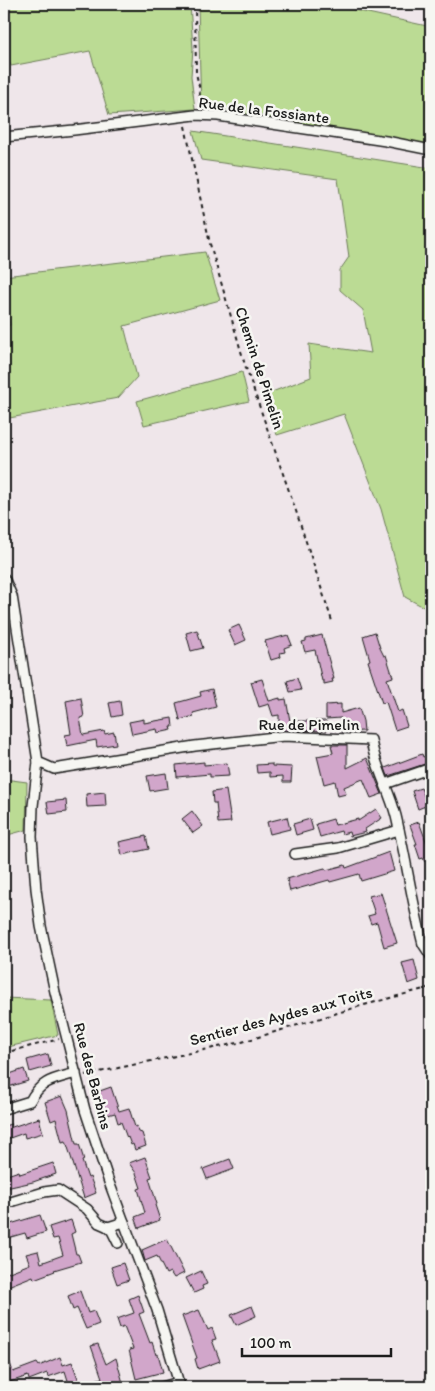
<svg xmlns="http://www.w3.org/2000/svg" width="435" height="1391" font-family="Itim,sans-serif">
  <style>
    .green { fill: #bbdb94; stroke: #6c7c58 }
    .building { fill: #d1a6ca; stroke: #1c1c1c }
    .lines { fill: none; stroke-linecap: round; stroke-linejoin: round }
    .street-casing { stroke: #1c1c1c; stroke-width: 12 }
    .path { stroke: #1c1c1c; stroke-width: 2; stroke-dasharray: 4 4; stroke-linecap: butt }
    .street { stroke: #f6f6f2; stroke-width: 9 }
    .labels { text-anchor: middle; dominant-baseline: central; stroke-width: 5; stroke-linejoin: round; paint-order: stroke }
    .street-label { font-size: 16px; fill: #1c1c1c; stroke: #f6f6f2 }
  </style>
  <rect width="100%" height="100%" fill="#efe6ea"/>
  <filter id="ink" filterUnits="userSpaceOnUse"><feTurbulence type="fractalNoise" baseFrequency=".02" numOctaves="2"/><feDisplacementMap in="SourceGraphic" scale="10" xChannelSelector="R" yChannelSelector="G"/><feConvolveMatrix kernelMatrix="1 2 1 2 8 2 1 2 1" color-interpolation-filters="sRGB"/></filter>
  <g filter="url(#ink)">
    <g class="green">
      <path d="M 4,4 L 190,4 L 193,49 L 191,76 L 195,109 L 109,115 L 90,51 L 11,66 L 4,50 Z"/>
      <path d="M 198,4 L 327,4 L 427,26 L 431,6 L 431,145 L 216,108 L 201,109 Z"/>
      <path d="M 193,131 L 431,168 L 431,611 L 405,597 L 381,509 L 344,414 L 277,435 L 264,395 L 311,377 L 309,344 L 371,353 L 363,310 L 340,290 L 340,270 L 349,257 L 338,179 L 201,160 Z"/>
      <path d="M 205,252 L 220,300 L 124,326 L 137,377 L 118,398 L 4,419 L 4,326 L 10,325 L 4,295 L 4,276 Z"/>
      <path d="M 242,372 L 249,401 L 144,425 L 137,401 Z"/>
      <path d="M 4,779 L 27,782 L 26,830 L 4,836 Z"/>
      <path d="M 4,998 L 51,1000 L 58,1035 L 4,1048 Z"/>
    </g>
    <g class="building">
      <path d="M 239,625 L 246,640 L 235,645 L 228,630 Z"/>
      <path d="M 197,630 L 203,648 L 191,651 L 186,633 Z"/>
      <path d="M 375,632 L 380,648 L 384,656 L 386,655 L 393,677 L 387,679 L 398,712 L 402,710 L 407,726 L 395,730 L 386,702 L 382,703 L 368,661 L 370,660 L 363,636 Z"/>
      <path d="M 288,635 L 292,645 L 284,648 L 285,652 L 280,653 L 281,657 L 271,660 L 265,641 Z"/>
      <path d="M 322,635 L 334,679 L 332,679 L 333,682 L 324,684 L 324,681 L 322,681 L 315,650 L 305,652 L 302,642 L 306,641 L 306,639 Z"/>
      <path d="M 297,678 L 301,690 L 290,692 L 287,681 Z"/>
      <path d="M 262,679 L 269,701 L 280,698 L 280,700 L 286,699 L 290,721 L 326,721 L 327,731 L 279,730 L 279,715 L 273,716 L 269,704 L 259,707 L 251,682 Z"/>
      <path d="M 212,689 L 216,707 L 193,713 L 194,716 L 180,720 L 176,703 L 201,696 L 200,692 Z"/>
      <path d="M 81,698 L 84,717 L 80,718 L 83,735 L 104,731 L 105,734 L 114,732 L 116,744 L 97,747 L 96,740 L 67,746 L 65,735 L 71,734 L 66,701 Z"/>
      <path d="M 120,701 L 122,715 L 112,717 L 109,703 Z"/>
      <path d="M 341,704 L 341,713 L 359,708 L 363,721 L 364,731 L 342,732 L 341,718 L 326,719 L 326,705 Z"/>
      <path d="M 172,718 L 173,727 L 171,727 L 172,730 L 158,733 L 157,729 L 132,734 L 129,722 L 144,719 L 144,723 Z"/>
      <path d="M 331,745 L 347,745 L 347,768 L 367,758 L 382,794 L 371,798 L 363,779 L 344,787 L 346,794 L 338,796 L 335,781 L 324,784 L 317,756 L 333,753 Z"/>
      <path d="M 422,754 L 423,757 L 431,754 L 431,762 L 388,776 L 385,768 Z"/>
      <path d="M 204,762 L 204,765 L 227,763 L 229,776 L 210,777 L 210,774 L 177,777 L 176,765 Z"/>
      <path d="M 272,764 L 272,766 L 292,767 L 291,782 L 283,782 L 283,776 L 270,777 L 270,772 L 257,773 L 256,765 Z"/>
      <path d="M 166,773 L 168,788 L 150,791 L 147,776 Z"/>
      <path d="M 421,788 L 428,805 L 418,809 L 412,791 Z"/>
      <path d="M 226,790 L 231,822 L 218,823 L 216,803 L 213,803 L 212,792 Z"/>
      <path d="M 105,792 L 106,806 L 87,807 L 86,794 Z"/>
      <path d="M 66,800 L 67,812 L 49,814 L 47,802 Z"/>
      <path d="M 376,809 L 382,818 L 365,829 L 366,832 L 350,836 L 349,832 L 342,834 L 341,831 L 320,837 L 316,824 L 333,819 L 335,825 L 358,819 L 358,821 Z"/>
      <path d="M 192,811 L 203,826 L 193,833 L 182,819 Z"/>
      <path d="M 287,817 L 290,829 L 270,834 L 267,822 Z"/>
      <path d="M 310,819 L 313,830 L 296,835 L 293,824 Z"/>
      <path d="M 419,822 L 431,854 L 431,860 L 425,862 L 423,858 L 420,859 L 415,844 L 417,844 L 410,825 Z"/>
      <path d="M 146,836 L 149,849 L 122,855 L 119,842 Z"/>
      <path d="M 389,852 L 394,871 L 361,881 L 359,874 L 330,882 L 329,880 L 290,891 L 287,879 L 321,869 L 325,868 L 326,870 L 345,865 L 346,868 Z"/>
      <path d="M 381,893 L 397,943 L 384,947 L 377,922 L 371,924 L 368,916 L 375,914 L 369,896 Z"/>
      <path d="M 414,960 L 419,980 L 408,984 L 402,963 Z"/>
      <path d="M 48,1054 L 51,1066 L 30,1072 L 27,1060 Z"/>
      <path d="M 24,1069 L 28,1081 L 8,1087 L 4,1076 Z"/>
      <path d="M 111,1087 L 119,1111 L 129,1108 L 135,1127 L 137,1126 L 139,1132 L 142,1133 L 146,1146 L 135,1150 L 133,1144 L 131,1145 L 128,1137 L 127,1138 L 121,1122 L 118,1123 L 115,1113 L 104,1116 L 97,1092 Z"/>
      <path d="M 62,1096 L 68,1110 L 76,1144 L 79,1144 L 84,1160 L 82,1161 L 88,1178 L 90,1177 L 96,1193 L 84,1198 L 66,1141 L 62,1142 L 56,1119 L 51,1121 L 45,1102 Z"/>
      <path d="M 39,1118 L 43,1133 L 25,1138 L 24,1133 L 4,1140 L 4,1126 L 11,1124 L 12,1127 Z"/>
      <path d="M 145,1157 L 152,1177 L 149,1178 L 157,1204 L 155,1205 L 160,1220 L 139,1228 L 135,1217 L 145,1213 L 138,1189 L 141,1188 L 136,1173 L 129,1163 Z"/>
      <path d="M 230,1159 L 234,1169 L 207,1179 L 203,1169 Z"/>
      <path d="M 53,1163 L 56,1174 L 33,1182 L 6,1188 L 4,1176 L 19,1171 L 20,1174 Z"/>
      <path d="M 40,1215 L 46,1232 L 27,1238 L 25,1233 L 4,1239 L 4,1226 Z"/>
      <path d="M 71,1220 L 75,1232 L 71,1234 L 76,1254 L 78,1254 L 81,1262 L 54,1270 L 55,1271 L 34,1279 L 33,1276 L 8,1286 L 4,1274 L 30,1264 L 26,1254 L 38,1251 L 41,1263 L 63,1255 L 58,1238 L 53,1239 L 49,1227 Z"/>
      <path d="M 167,1239 L 184,1273 L 174,1278 L 170,1272 L 166,1274 L 157,1256 L 145,1261 L 142,1250 Z"/>
      <path d="M 123,1263 L 129,1280 L 117,1284 L 111,1267 Z"/>
      <path d="M 201,1271 L 207,1284 L 202,1286 L 203,1289 L 194,1293 L 186,1278 Z"/>
      <path d="M 80,1291 L 88,1313 L 94,1311 L 99,1324 L 86,1329 L 77,1308 L 73,1310 L 68,1296 Z"/>
      <path d="M 138,1295 L 144,1312 L 139,1314 L 150,1343 L 152,1342 L 156,1355 L 158,1354 L 163,1372 L 136,1379 L 129,1350 L 133,1349 L 124,1326 L 120,1328 L 117,1319 L 134,1313 L 129,1299 Z"/>
      <path d="M 252,1306 L 256,1316 L 236,1325 L 231,1315 Z"/>
      <path d="M 199,1310 L 208,1330 L 212,1328 L 216,1339 L 212,1340 L 220,1361 L 198,1369 L 195,1359 L 197,1358 L 182,1316 Z"/>
      <path d="M 98,1344 L 106,1364 L 116,1358 L 123,1383 L 109,1387 L 70,1387 L 65,1371 L 48,1377 L 47,1373 L 29,1380 L 28,1376 L 4,1384 L 5,1348 L 13,1372 L 37,1363 L 39,1366 L 60,1357 L 63,1365 L 72,1362 L 80,1384 L 102,1378 L 91,1346 Z"/>
    </g>
    <g class="lines">
      <defs>
        <g id="street">
          <path d="M 4,137 L 74,130 L 195,115 L 218,116 L 386,141 L 431,150"/>
          <path d="M 4,578 L 12,596 L 38,762 L 54,769 L 195,746 L 284,736 L 371,740 C 375,767 389,789 396,816 C 406,858 412,902 423,944 L 431,956"/>
          <path d="M 38,762 L 33,806 L 32,837 L 36,889 L 41,926 L 55,992 L 85,1110 L 109,1182 L 157,1310 L 180,1387"/>
          <path d="M 385,784 L 431,768"/>
          <path d="M 295,854 L 338,848 L 399,830"/>
          <path d="M 4,1109 L 30,1101 C 41,1080 55,1079 76,1073"/>
          <path d="M 4,1204 L 44,1192 L 58,1190 L 87,1209 L 99,1223 L 108,1227 L 124,1222"/>
          <path d="M 108,1227 L 112,1231 L 118,1243"/>
          <path d="M 162,1387 L 179,1382"/>
        </g>
      </defs>
      <use href="#street" class="street-casing"/>
      <g class="path">
        <path d="M 195,4 L 196,73 L 199,86 L 200,106"/>
        <path d="M 185,126 L 210,244 L 245,365 L 296,511 L 332,621"/>
        <path d="M 4,1053 L 59,1039"/>
        <path d="M 85,1075 L 242,1042 L 357,1007 L 431,987"/>
      </g>
      <use href="#street" class="street"/>
    </g>
  </g>
  <g class="labels">
    <g class="street-label">
      <text transform="translate(264 110) rotate(7)">Rue de la Fossiante</text>
      <text transform="translate(260 368) rotate(72)">Chemin de Pimelin</text>
      <text x="309" y="724">Rue de Pimelin</text>
      <text transform="translate(281 1016) rotate(-15)">Sentier des Aydes aux Toits</text>
      <text transform="translate(93 1076) rotate(75)">Rue des Barbins</text>
    </g>
  </g>
  <rect width="435" height="1391" fill="none" stroke="#f6f6f2" stroke-width="20"/>
  <rect x="10" y="10" width="415" height="1371" fill="none" stroke="#1c1c1c" stroke-width="2" filter="url(#ink)"/>
  <path d="M242 1348v8h149v-8" fill="none" stroke="#1c1c1c" stroke-width="2.5"/>
  <text x="250" y="1348" font-size="15" fill="#1c1c1c" stroke="#f6f6f2" stroke-width="4" paint-order="stroke">100 m</text>
</svg>
